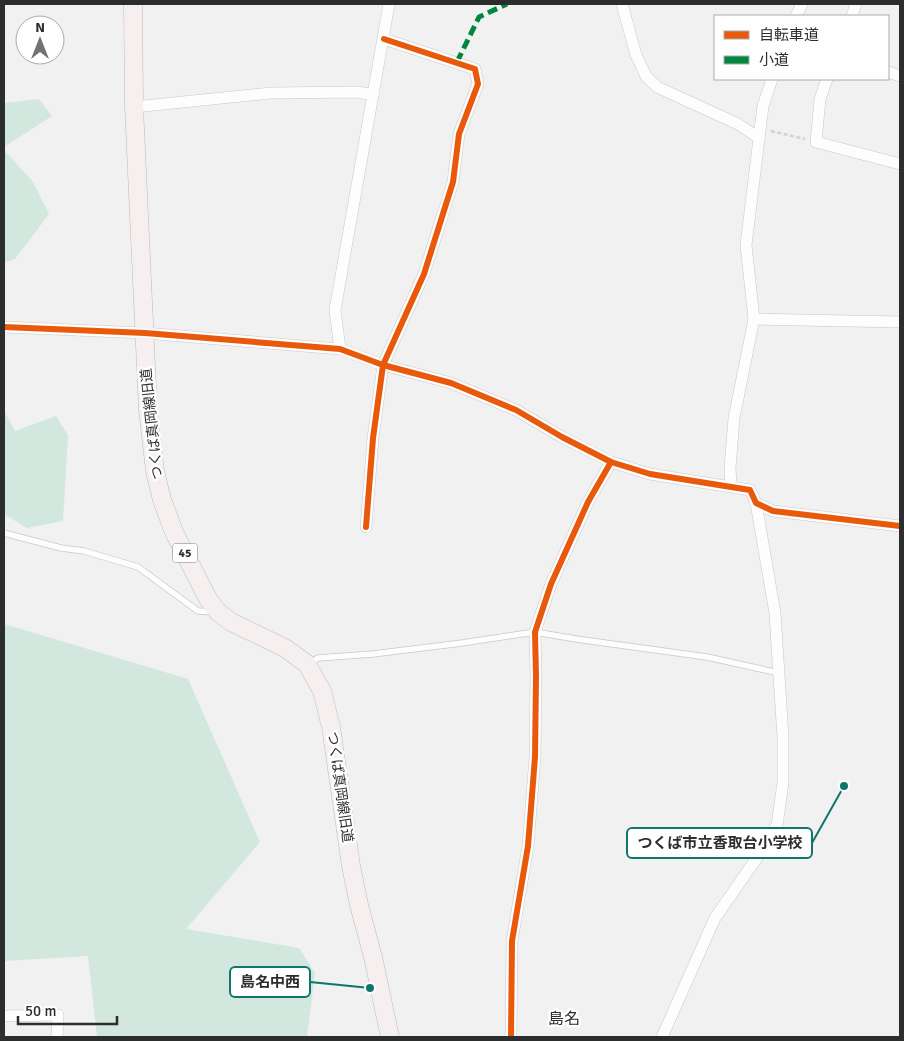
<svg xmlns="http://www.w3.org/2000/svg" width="904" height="1041" font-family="Signika,'Noto Sans JP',sans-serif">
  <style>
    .green { fill: #d2e7dd }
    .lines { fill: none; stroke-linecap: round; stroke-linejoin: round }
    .lane-casing { stroke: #c8c8c9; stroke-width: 7 }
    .street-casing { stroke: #c8c8c9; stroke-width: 12 }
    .primary-casing { stroke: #c2b9b9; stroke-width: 19 }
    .path { stroke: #d0d1d1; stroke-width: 2.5; stroke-dasharray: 4 2.5; stroke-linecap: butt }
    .lane { stroke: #fdfdfd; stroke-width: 5.5 }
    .street { stroke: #fdfdfd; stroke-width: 11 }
    .primary { stroke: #f5f0ef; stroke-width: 18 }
    .quiet { stroke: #00873e; stroke-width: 5; stroke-dasharray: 10 5; stroke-linecap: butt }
    .cycleway-casing { stroke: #fefeff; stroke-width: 9 }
    .cycleway { stroke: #e8590c; stroke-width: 6 }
    .labels { text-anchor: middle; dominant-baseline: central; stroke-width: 5; stroke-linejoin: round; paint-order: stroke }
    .shield { fill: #fefeff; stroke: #6b6c6c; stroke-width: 1 }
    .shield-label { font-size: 12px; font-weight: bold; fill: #2c2d2d }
    .street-label { font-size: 14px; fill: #2c2d2d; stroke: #fefeff }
    .quarter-label { font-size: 16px; fill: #2c2d2d; stroke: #fefeff }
    .leader { fill: none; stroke: #0f766e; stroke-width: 2 }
    .callout-dot { fill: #0f766e; stroke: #fefeff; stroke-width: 2 }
    .callout { fill: #fefeff; stroke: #0f766e; stroke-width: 2 }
    .callout-label { font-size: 15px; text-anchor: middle; font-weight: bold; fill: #2c2d2d }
  </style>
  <rect width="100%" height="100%" fill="#f1f1f2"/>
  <g class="green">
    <path d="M 39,99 L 52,116 L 4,147 L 4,103 Z"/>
    <path d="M 4,150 L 33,182 L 49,214 L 15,259 L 4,263 Z"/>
    <path d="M 4,411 L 15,431 L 56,416 L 68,435 L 63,521 L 27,528 L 4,514 Z"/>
    <path d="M 4,624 L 188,679 L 260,842 L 186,929 L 299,948 L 315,973 L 307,1037 L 97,1037 L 88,956 L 4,961 Z"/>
  </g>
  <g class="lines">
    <defs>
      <g id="lane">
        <path d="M 4,533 L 61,548 L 84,551 L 138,567 L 198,611 L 213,612"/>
        <path d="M 310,663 L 318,658 L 373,654 L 462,643 L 535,632 L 576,639 L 707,657 L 779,673"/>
      </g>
      <g id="street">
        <path d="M 622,4 L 636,55 L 646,76 L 657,87 L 738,124 L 759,138"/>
        <path d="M 796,16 L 802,4"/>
        <path d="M 852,16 L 856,4"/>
        <path d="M 888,72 L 900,76"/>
        <path d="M 827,79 L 820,99 L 816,142 L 900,164"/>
        <path d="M 134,107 L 271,93 L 358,92 L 373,95"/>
        <path d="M 754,319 L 900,322"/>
        <path d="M 4,327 L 145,333 L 340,349 L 383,365 L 451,383 L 516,410 L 562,437 L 611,462 L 650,474 L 750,490 L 756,503 L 773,511 L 900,526"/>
        <path d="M 340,349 L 335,310 L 389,4"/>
        <path d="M 731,486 L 730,468 L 734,418 L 754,319 L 746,245 L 763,106 L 772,79"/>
        <path d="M 366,527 L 373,438 L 383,365 L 424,274 L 453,182 L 459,134 L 478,84 L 475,69 L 384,39"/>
        <path d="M 4,1016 L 58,1015 L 57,1037"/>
        <path d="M 511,1037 L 512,941 L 528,846 L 535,757 L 536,677 L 535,632 L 551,584 L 588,502 L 611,462"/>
        <path d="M 662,1037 L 715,918 L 756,859 L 777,825 L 783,783 L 783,738 L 775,613 L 756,503"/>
      </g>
      <path id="primary" d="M 133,4 L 134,107 L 148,410 L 155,471 L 162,500 L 174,532 L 208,599 L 218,612 L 231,622 L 285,648 L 307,664 L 322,691 L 331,727 L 351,866 L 359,905 L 373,957 L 390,1037"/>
    </defs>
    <use href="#lane" class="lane-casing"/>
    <use href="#street" class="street-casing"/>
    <use href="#primary" class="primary-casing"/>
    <path class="path" d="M 771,131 L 805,139"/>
    <use href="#lane" class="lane"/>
    <use href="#street" class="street"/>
    <use href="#primary" class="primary"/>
    <path class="quiet" d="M 457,62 L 479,17 L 507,4"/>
    <defs>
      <g id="cycleway">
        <path d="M 4,327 L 145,333 L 340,349 L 383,365 L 451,383 L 516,410 L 562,437 L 611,462 L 650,474 L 750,490 L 756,503 L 773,511 L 900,526"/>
        <path d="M 366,527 L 373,438 L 383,365 L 424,274 L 453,182 L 459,134 L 478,84 L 475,69 L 384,39"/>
        <path d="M 511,1037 L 512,941 L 528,846 L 535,757 L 536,677 L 535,632 L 551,584 L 588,502 L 611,462"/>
      </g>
    </defs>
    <use href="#cycleway" class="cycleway-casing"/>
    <use href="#cycleway" class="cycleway"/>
  </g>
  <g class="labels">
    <rect class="shield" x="172.5" y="543.5" width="25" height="19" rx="4"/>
    <g class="shield-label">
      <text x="185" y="553">45</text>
    </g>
    <g class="street-label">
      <text transform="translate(152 424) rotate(-96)">つくば真岡線旧道</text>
      <text transform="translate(340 787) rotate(82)">つくば真岡線旧道</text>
    </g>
    <g class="quarter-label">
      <text x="564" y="1019">島名</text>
    </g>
  </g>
  <path class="leader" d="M844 786L812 843M370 988L310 982"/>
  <g class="callout-dot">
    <circle cx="844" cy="786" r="5"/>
    <circle cx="370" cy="988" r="5"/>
  </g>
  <g class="callout">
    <rect x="627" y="828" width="185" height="30" rx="5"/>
    <rect x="230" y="967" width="80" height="30" rx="5"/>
  </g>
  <g class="callout-label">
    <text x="720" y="848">つくば市立香取台小学校</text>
    <text x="270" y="987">島名中西</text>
  </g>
  <rect width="904" height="1041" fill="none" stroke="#2c2d2d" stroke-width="10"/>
  <rect x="714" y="15" width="175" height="65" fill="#fefeff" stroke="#aaaaab"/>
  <rect x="724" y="31" width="25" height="8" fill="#e8590c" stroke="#aaaaab"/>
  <text x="759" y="40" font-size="15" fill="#2c2d2d">自転車道</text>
  <rect x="724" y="56" width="25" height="8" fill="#00873e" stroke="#aaaaab"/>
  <text x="759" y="65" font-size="15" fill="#2c2d2d">小道</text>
  <g transform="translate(40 40)"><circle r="24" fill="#fefeff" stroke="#aaaaab"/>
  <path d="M0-4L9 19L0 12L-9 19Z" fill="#717272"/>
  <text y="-8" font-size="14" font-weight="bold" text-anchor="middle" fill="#2c2d2d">N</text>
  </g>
  <path d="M18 1016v8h99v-8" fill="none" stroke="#2c2d2d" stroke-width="2.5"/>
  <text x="25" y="1016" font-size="15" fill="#2c2d2d" stroke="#fefeff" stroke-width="4" paint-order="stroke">50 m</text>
</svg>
